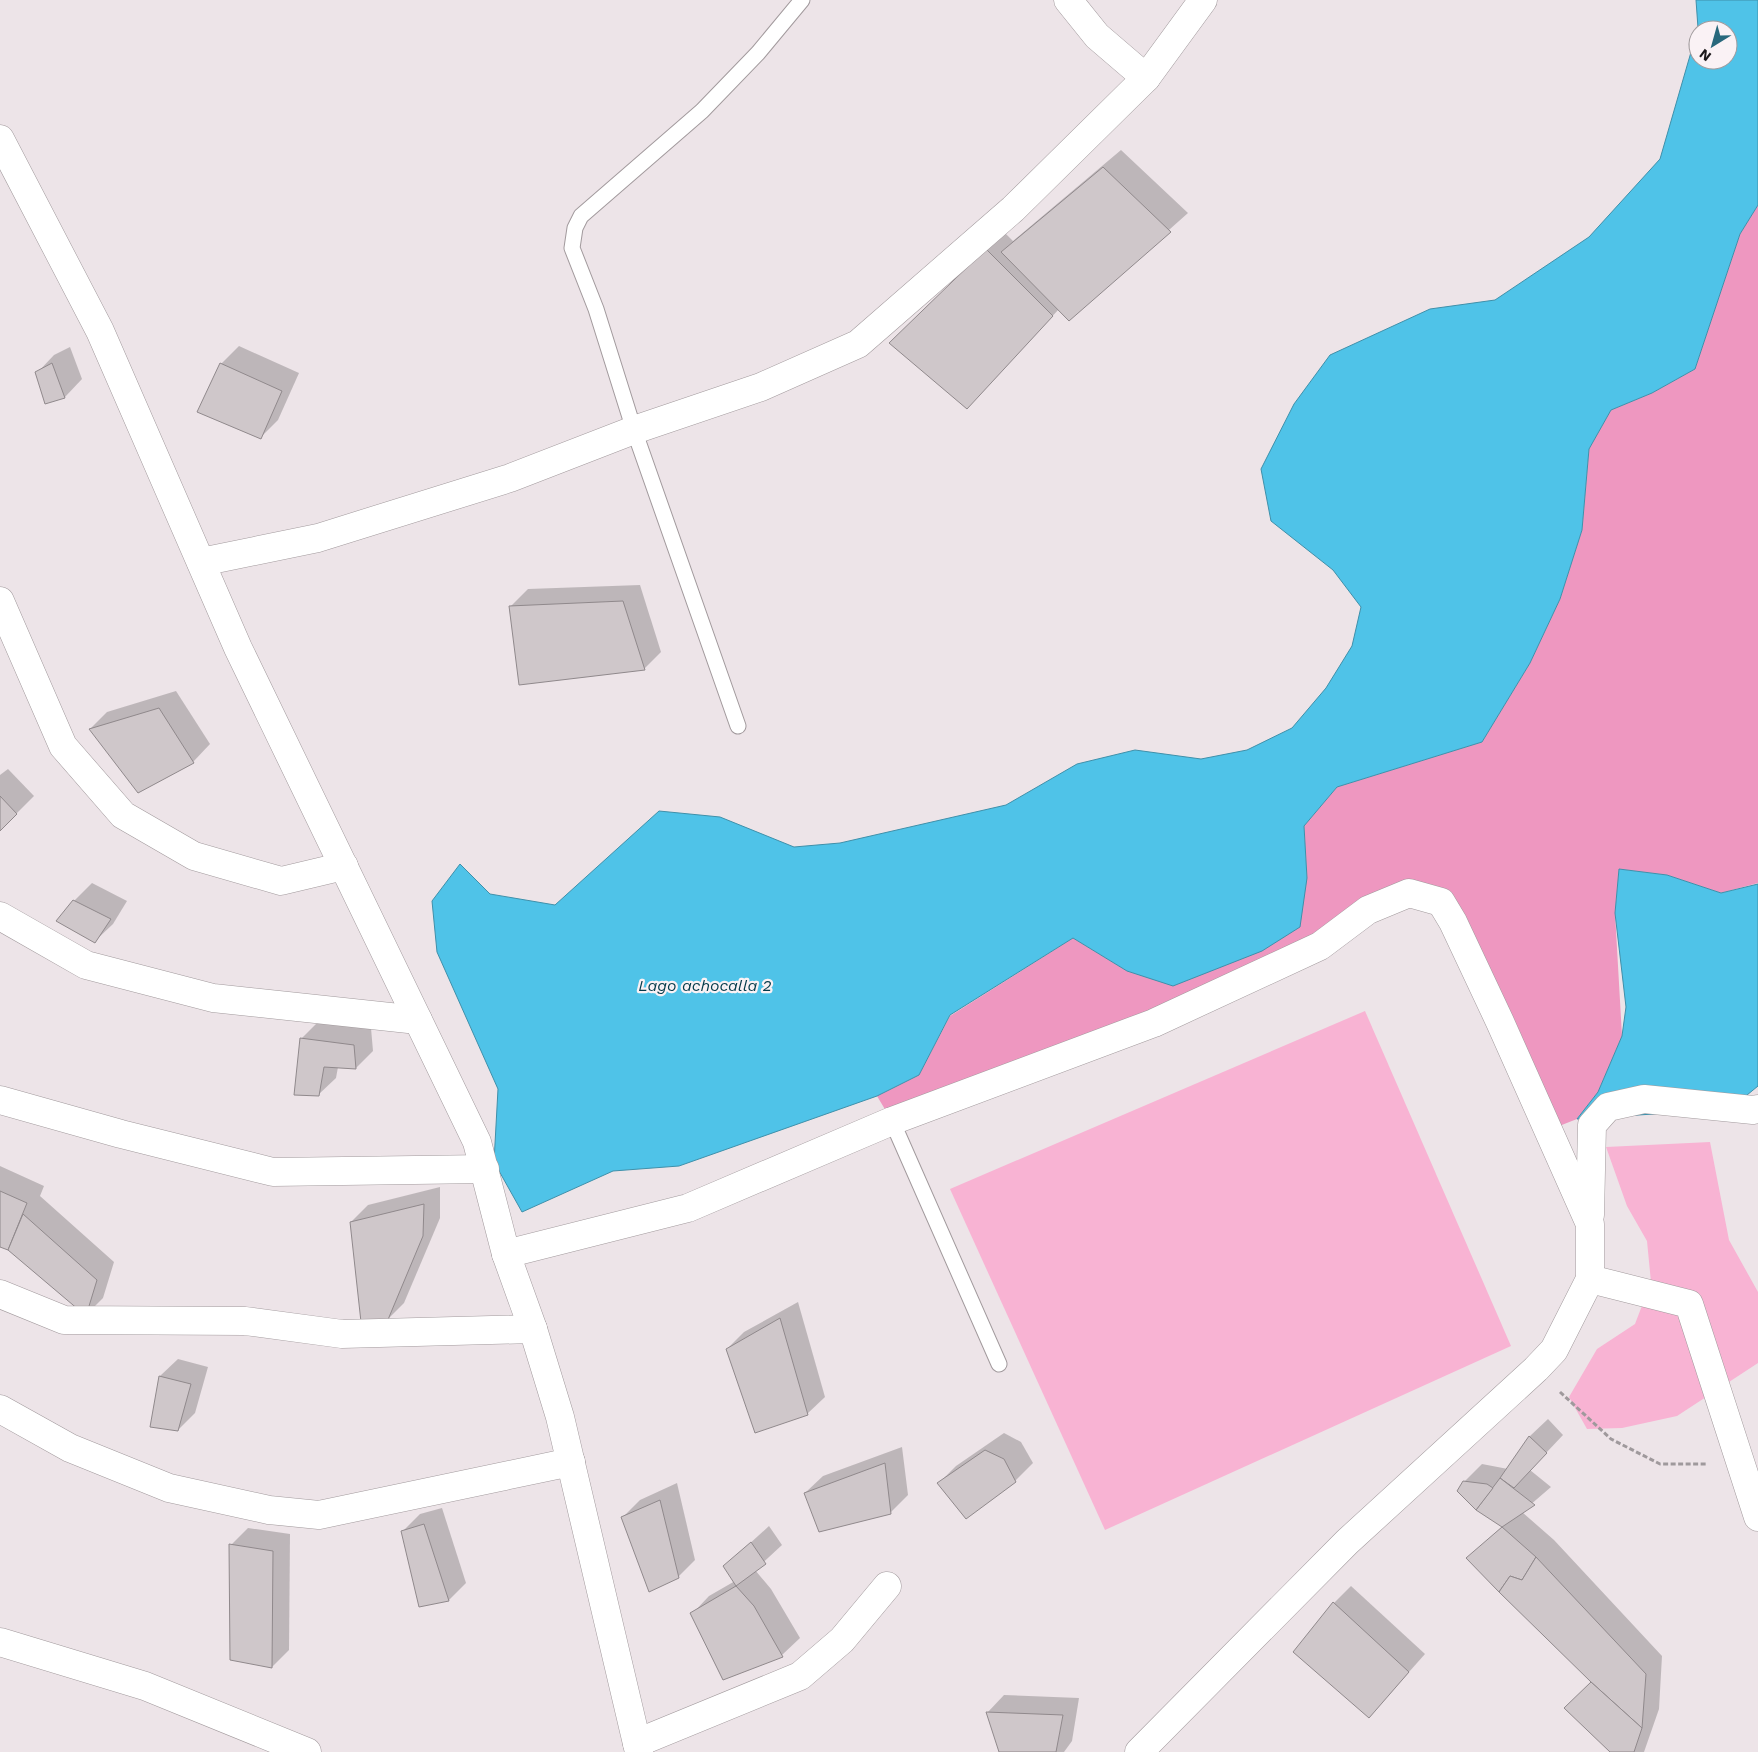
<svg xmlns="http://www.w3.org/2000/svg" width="1758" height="1752" font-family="'Work Sans',sans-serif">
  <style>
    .green { fill: #f8b3d3 }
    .forest { fill: #ee97c0 }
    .water { fill: #4fc3e8; stroke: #3f90aa; fill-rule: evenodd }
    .shadow { fill: #0003 }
    .building { fill: #cfc7ca; stroke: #90898c }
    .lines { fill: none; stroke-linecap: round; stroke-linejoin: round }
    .service-casing { stroke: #a29a9d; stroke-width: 17 }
    .minor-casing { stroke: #a29a9d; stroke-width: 29 }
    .primary-casing { stroke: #a29a9d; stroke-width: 29 }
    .path { stroke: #9f999c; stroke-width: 3; stroke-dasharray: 5 2.5; stroke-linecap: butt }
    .service { stroke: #fff; stroke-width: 15 }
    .minor { stroke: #fff; stroke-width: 28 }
    .primary { stroke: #fff; stroke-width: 28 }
    .labels { text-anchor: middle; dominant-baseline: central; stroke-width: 4.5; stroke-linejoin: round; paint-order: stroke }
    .water-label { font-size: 16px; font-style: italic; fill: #033a4a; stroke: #faf2f5 }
  </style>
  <rect width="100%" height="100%" fill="#ede4e8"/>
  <g class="green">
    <path d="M 1365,1011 L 1511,1346 L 1105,1530 L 950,1189 Z"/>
    <path d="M 1710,1142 L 1729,1240 L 1758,1292 L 1758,1363 L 1677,1416 L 1622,1428 L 1587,1429 L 1569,1397 L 1597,1349 L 1635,1324 L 1651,1282 L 1647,1241 L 1627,1206 L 1606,1147 Z"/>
  </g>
  <path class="forest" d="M 1758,205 L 1758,883 L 1721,893 L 1667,875 L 1619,869 L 1615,913 L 1622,1036 L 1598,1092 L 1577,1119 L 1549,1130 L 1453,922 L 1409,893 L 1320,946 L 892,1121 L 877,1096 L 919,1075 L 950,1016 L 1073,938 L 1127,971 L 1307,878 L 1304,826 L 1337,787 L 1482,742 L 1530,663 L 1560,599 L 1582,530 L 1589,449 L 1611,410 L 1652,393 L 1695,369 L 1740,234 Z"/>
  <g class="water">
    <path d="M 1696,0 L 1758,0 L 1758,205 L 1740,234 L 1695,369 L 1652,393 L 1611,410 L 1589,449 L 1582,530 L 1560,599 L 1530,663 L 1482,742 L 1337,787 L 1304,826 L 1307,878 L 1300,927 L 1262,951 L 1173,986 L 1127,971 L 1073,938 L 950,1015 L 919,1075 L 877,1096 L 679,1166 L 613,1171 L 522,1212 L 494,1162 L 498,1089 L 437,952 L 432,901 L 460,864 L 490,894 L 555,905 L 659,811 L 720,817 L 794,847 L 840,843 L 1006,805 L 1077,764 L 1135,750 L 1201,759 L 1247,750 L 1292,728 L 1326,688 L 1352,646 L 1361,607 L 1333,570 L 1271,521 L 1261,469 L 1294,404 L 1330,355 L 1430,309 L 1495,300 L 1589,237 L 1660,159 L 1698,28 ZM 1698,30 L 1728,30 L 1728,60 L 1698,60 Z"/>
    <path d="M 1619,869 L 1667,875 L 1721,893 L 1758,884 L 1758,1086 L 1730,1109 L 1577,1119 L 1598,1092 L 1622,1036 L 1626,1007 L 1615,913 Z"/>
  </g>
  <g class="shadow">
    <path d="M 1121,150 L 1188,213 L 1069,319 L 1059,309 L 984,390 L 908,326 L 1004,232 L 1013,241 Z"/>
    <path d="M 239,346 L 299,373 L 278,420 L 260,438 L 199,411 L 222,363 Z"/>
    <path d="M 70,347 L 82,379 L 65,397 L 37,373 L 54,355 Z"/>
    <path d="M 640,585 L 661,652 L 644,669 L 511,606 L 528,589 Z"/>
    <path d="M 176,691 L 210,744 L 193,762 L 90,729 L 107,712 Z"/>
    <path d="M 8,769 L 34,796 L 0,830 L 0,775 Z"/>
    <path d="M 92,883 L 127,901 L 113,924 L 95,941 L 74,901 Z"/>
    <path d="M 319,1021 L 371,1028 L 373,1051 L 356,1068 L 338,1067 L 336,1078 L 318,1095 L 302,1038 Z"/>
    <path d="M 0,1166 L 44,1186 L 40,1196 L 114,1262 L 103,1298 L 86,1315 L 8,1249 L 0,1246 Z"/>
    <path d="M 440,1187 L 440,1218 L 404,1303 L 386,1321 L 351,1222 L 368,1205 Z"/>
    <path d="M 798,1302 L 825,1397 L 807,1414 L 727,1349 L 744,1332 Z"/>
    <path d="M 178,1359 L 208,1367 L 195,1413 L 178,1430 L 160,1376 Z"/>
    <path d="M 1548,1419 L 1563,1435 L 1530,1470 L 1551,1487 L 1522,1512 L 1554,1540 L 1662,1656 L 1659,1709 L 1644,1752 L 1612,1752 L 1593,1682 L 1468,1558 L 1503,1526 L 1464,1482 L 1482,1464 L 1508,1469 L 1530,1436 Z"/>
    <path d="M 1004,1433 L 1021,1442 L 1033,1463 L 1015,1481 L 966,1518 L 939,1483 L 956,1466 Z"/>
    <path d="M 902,1447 L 908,1495 L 891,1512 L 805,1493 L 823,1476 Z"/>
    <path d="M 677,1483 L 695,1560 L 678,1577 L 622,1518 L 640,1500 Z"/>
    <path d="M 442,1508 L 466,1583 L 449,1600 L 403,1531 L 420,1514 Z"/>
    <path d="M 769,1526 L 782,1545 L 755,1570 L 771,1589 L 800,1638 L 782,1655 L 723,1679 L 692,1614 L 709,1596 L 735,1581 L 724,1567 Z"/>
    <path d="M 248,1528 L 290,1534 L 289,1650 L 272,1667 L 231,1545 Z"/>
    <path d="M 1351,1586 L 1425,1654 L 1369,1717 L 1334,1603 Z"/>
    <path d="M 1004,1695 L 1079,1698 L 1072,1741 L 1064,1752 L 1000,1752 L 987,1713 Z"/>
  </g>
  <g class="building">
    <path d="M 1103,167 L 1171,232 L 1069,321 L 1001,252 Z"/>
    <path d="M 986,249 L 1053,316 L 967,409 L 889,343 Z"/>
    <path d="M 52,363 L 65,398 L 45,404 L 35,372 Z"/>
    <path d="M 220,363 L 282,391 L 261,439 L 197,412 Z"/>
    <path d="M 623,601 L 645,670 L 519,685 L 509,606 Z"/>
    <path d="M 159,708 L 194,763 L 138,793 L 89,729 Z"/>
    <path d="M 0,796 L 17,814 L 0,831 Z"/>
    <path d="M 73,900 L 111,919 L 95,943 L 56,921 Z"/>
    <path d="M 300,1038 L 354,1045 L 356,1069 L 324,1067 L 319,1096 L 294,1095 Z"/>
    <path d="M 0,1191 L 27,1203 L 8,1250 L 0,1247 Z"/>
    <path d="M 424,1204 L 423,1236 L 387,1322 L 361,1322 L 350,1222 Z"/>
    <path d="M 23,1214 L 97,1280 L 86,1316 L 8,1250 Z"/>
    <path d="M 780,1318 L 808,1415 L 755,1433 L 726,1349 Z"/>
    <path d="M 159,1376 L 191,1384 L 178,1431 L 150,1427 Z"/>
    <path d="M 1529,1436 L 1547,1453 L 1514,1488 L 1500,1478 Z"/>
    <path d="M 985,1450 L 1004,1459 L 1016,1482 L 966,1519 L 937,1483 Z"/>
    <path d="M 885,1463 L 891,1514 L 819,1532 L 804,1493 Z"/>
    <path d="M 1500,1478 L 1535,1505 L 1502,1527 L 1476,1510 Z"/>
    <path d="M 1463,1481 L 1487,1484 L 1493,1488 L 1476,1510 L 1457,1491 Z"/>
    <path d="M 660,1500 L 679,1578 L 649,1592 L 621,1517 Z"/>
    <path d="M 424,1524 L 449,1601 L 419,1607 L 401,1531 Z"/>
    <path d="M 1502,1527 L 1536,1557 L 1522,1580 L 1510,1576 L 1499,1592 L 1466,1558 Z"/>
    <path d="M 751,1542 L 766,1564 L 736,1586 L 723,1566 Z"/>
    <path d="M 229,1544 L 273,1551 L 272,1668 L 230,1660 Z"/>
    <path d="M 1536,1557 L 1646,1674 L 1642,1728 L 1591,1682 L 1499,1592 L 1510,1576 L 1522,1580 Z"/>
    <path d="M 736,1586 L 754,1606 L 783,1657 L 723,1680 L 690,1613 Z"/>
    <path d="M 1333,1602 L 1409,1672 L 1369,1718 L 1293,1652 Z"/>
    <path d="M 1591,1682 L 1642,1728 L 1634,1752 L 1610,1752 L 1564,1708 Z"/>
    <path d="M 986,1712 L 1063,1715 L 1056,1752 L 999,1752 Z"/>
  </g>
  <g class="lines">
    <defs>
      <g id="service">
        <path d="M 738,726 L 634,430 L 596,309 L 572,248 L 575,228 L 581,216 L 702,111 L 758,53 L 802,0"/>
        <path d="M 892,1121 L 999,1364"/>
      </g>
      <g id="minor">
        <path d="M 1068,0 L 1097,36 L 1146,78"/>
        <path d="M 0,139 L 100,331 L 238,648 L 477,1142 L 506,1254 L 533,1329 L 560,1417 L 639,1752"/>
        <path d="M 201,562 L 318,538 L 510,478 L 634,430 L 761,387 L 858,344 L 1013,209 L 1146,78 L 1203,0"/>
        <path d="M 0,601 L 63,746 L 123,815 L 194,856 L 281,881 L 344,866"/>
        <path d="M 0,916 L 86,965 L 213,998 L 418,1020"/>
        <path d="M 0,1100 L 121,1134 L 273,1172 L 485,1169"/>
        <path d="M 1590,1215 L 1592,1125 L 1608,1107 L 1644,1099 L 1753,1110 L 1758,1109"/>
        <path d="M 506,1254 L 688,1208 L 892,1121 L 1154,1023 L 1320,946 L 1368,910 L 1409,893 L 1441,902 L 1453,922 L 1500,1022 L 1590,1224 L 1590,1279 L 1554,1350 L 1536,1369 L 1347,1542 L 1139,1752"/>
        <path d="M 1590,1279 L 1689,1304 L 1758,1517"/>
        <path d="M 0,1294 L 64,1320 L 245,1321 L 342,1334 L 533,1329"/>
        <path d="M 0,1409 L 70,1448 L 169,1488 L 269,1510 L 319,1515 L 571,1462"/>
        <path d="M 637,1743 L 800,1676 L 842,1640 L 887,1586"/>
      </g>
      <path id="primary" d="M 0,1642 L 145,1686 L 307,1752"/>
    </defs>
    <use href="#service" class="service-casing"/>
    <use href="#minor" class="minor-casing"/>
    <use href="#primary" class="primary-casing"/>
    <path class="path" d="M 1560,1392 L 1611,1439 L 1660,1464 L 1706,1464"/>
    <use href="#service" class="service"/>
    <use href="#minor" class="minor"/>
    <use href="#primary" class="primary"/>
  </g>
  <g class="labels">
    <g class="water-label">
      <text x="705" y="985">Lago achocalla 2</text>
    </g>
  </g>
  <g transform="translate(1713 45) rotate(217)"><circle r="24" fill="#faf2f5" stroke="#a19b9d"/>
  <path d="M0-4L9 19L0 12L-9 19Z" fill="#28687c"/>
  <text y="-8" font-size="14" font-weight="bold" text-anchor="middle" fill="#1b181a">N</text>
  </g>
</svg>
